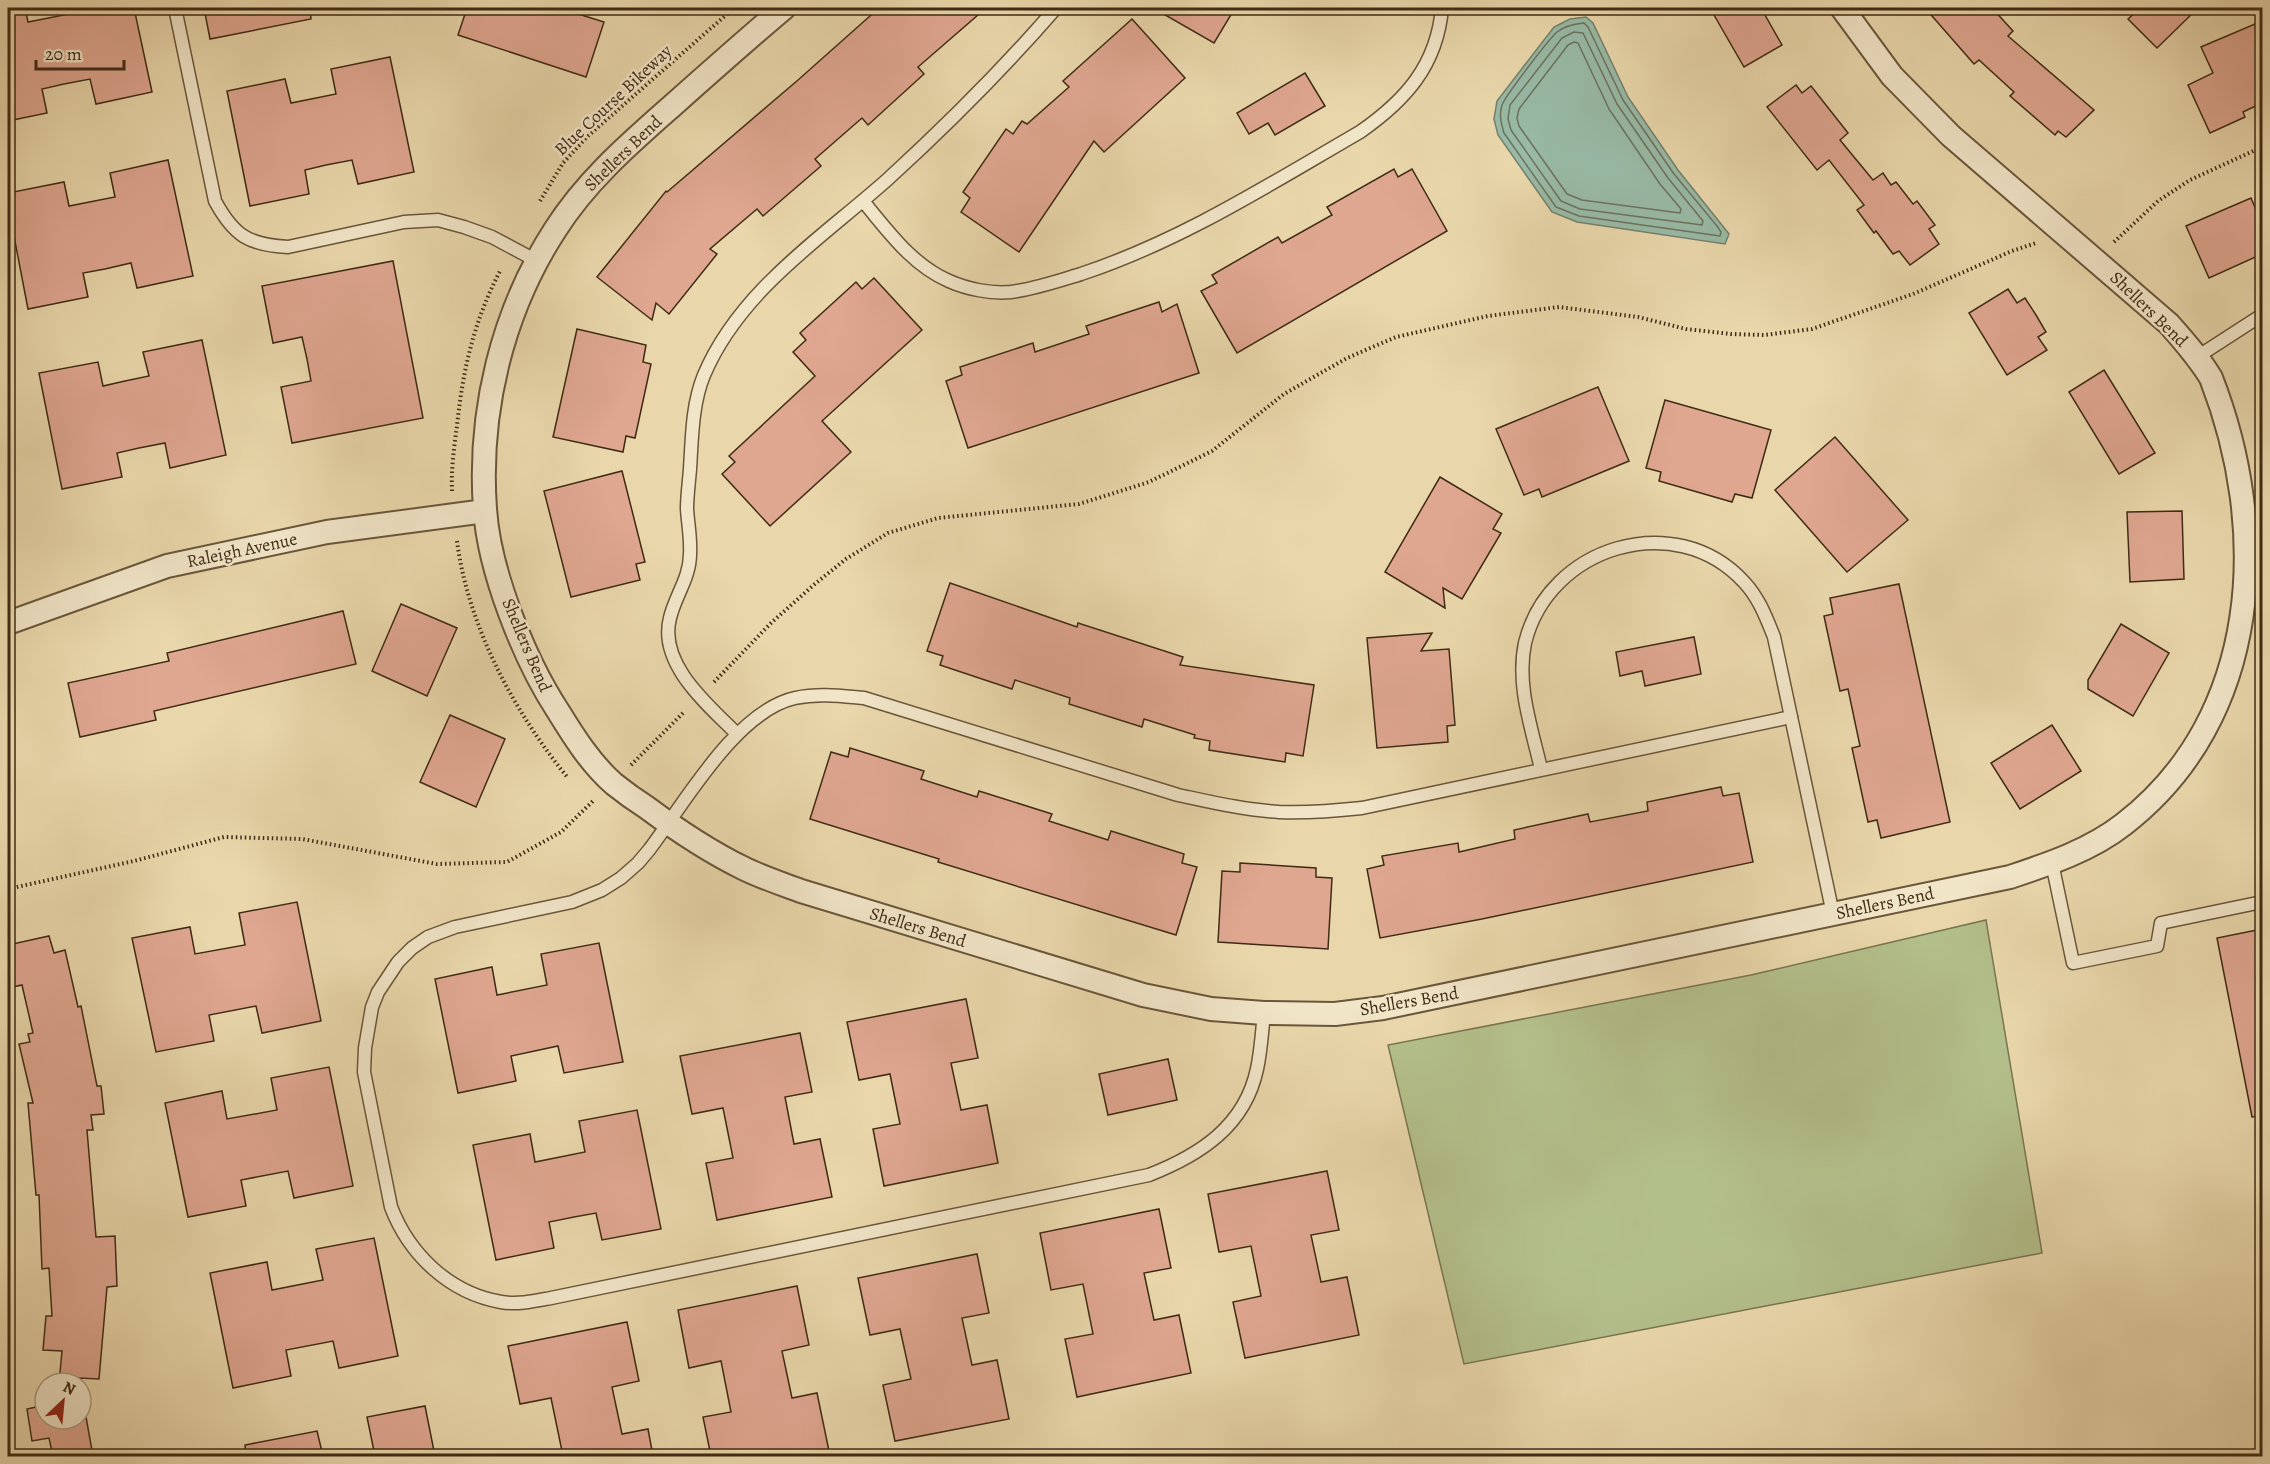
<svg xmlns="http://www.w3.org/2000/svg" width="2270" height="1464" font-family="Alegreya,serif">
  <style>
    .green { fill: #b3bf8b; stroke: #797550; stroke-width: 1.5 }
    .water { fill: #98baa6; stroke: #74816c; stroke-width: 1.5 }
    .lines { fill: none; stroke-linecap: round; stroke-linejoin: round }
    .shore { stroke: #6c725e; stroke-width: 1.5 }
    .building { fill: #dfa690; stroke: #3f2b15; stroke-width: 1.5 }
    .service-casing { stroke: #6a563a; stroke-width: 15 }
    .minor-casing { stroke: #6a563a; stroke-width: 26 }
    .path { stroke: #3f2b15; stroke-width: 4; stroke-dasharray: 1.5 3; stroke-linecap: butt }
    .service { stroke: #f1e5c8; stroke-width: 12 }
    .minor { stroke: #f1e5c8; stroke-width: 22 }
    .labels { text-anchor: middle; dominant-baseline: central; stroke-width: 5; stroke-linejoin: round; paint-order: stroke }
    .street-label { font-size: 18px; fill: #3f2b15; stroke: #f1e5c8 }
  </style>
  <rect width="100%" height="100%" fill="#e9d7ab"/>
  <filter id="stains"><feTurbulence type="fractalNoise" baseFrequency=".00333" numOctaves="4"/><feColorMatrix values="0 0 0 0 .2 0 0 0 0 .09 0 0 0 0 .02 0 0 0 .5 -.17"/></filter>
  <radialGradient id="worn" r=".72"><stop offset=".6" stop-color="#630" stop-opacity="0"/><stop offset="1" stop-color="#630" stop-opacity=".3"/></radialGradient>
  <path class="green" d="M 1986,920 L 2042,1253 L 1464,1364 L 1388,1045 L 1751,975 Z"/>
  <path class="water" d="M 1586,17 L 1593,23 L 1628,97 L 1678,170 L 1729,234 L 1725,244 L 1577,222 L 1552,212 L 1498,135 L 1494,119 L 1497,101 L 1554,27 L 1570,19 Z"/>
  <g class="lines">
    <g class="shore">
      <path d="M 1584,23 L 1588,27 L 1623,100 L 1674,174 L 1717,226 L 1721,232 L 1720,236 L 1579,216 L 1556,207 L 1504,133 C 1501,123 1499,115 1502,105 C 1505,96 1549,39 1557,32 C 1564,26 1575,24 1584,23 Z"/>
      <path d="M 1574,32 L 1583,33 L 1617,104 L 1668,178 L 1703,221 L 1702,225 L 1580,209 L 1561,201 L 1511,130 L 1508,119 L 1510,105 L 1562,38 Z"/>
      <path d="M 1574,42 L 1578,43 L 1609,109 L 1660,184 L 1681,209 L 1680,213 L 1582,200 L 1567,194 L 1519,126 L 1517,118 L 1519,109 L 1568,45 Z"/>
    </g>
  </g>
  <g class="building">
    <path d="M 8,8 L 25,8 L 28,22 L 74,13 L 73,8 L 134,8 L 152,92 L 96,104 L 90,79 L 64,84 L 42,89 L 47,113 L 8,121 Z"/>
    <path d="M 204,8 L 310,8 L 311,19 L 210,39 Z"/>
    <path d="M 467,8 L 577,8 L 575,13 L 604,22 L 586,77 L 458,35 Z"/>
    <path d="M 879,8 L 986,8 L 918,67 L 924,74 L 868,125 L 862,118 L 815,159 L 821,166 L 763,216 L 757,209 L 710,249 L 717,254 L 669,314 L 656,303 L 652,320 L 597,277 L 666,191 L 667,192 L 798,80 Z"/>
    <path d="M 1153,8 L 1235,8 L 1214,43 Z"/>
    <path d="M 1710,8 L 1761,8 L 1782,45 L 1744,67 Z"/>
    <path d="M 1925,8 L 1992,8 L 2013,31 L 2008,36 L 2094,110 L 2066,137 L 2058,131 L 2055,135 L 2010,96 L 2014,92 L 1979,60 L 1974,64 Z"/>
    <path d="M 2140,8 L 2198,8 L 2157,48 L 2128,19 Z"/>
    <path d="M 1132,19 L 1185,78 L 1104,152 L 1094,141 L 1019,252 L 961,212 L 970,198 L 963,192 L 1006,129 L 1013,134 L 1022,121 L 1027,124 L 1069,87 L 1063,81 Z"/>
    <path d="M 2255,24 L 2262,39 L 2262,103 L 2243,112 L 2245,117 L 2210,133 L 2188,85 L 2213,73 L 2201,47 Z"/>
    <path d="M 390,57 L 414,172 L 358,184 L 352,160 L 326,165 L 305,170 L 309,194 L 250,206 L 227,91 L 285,79 L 291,103 L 336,94 L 331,69 Z"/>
    <path d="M 1305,73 L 1325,106 L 1275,135 L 1268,123 L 1249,134 L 1237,113 Z"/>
    <path d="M 1796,85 L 1802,93 L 1811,86 L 1848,133 L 1840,140 L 1873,180 L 1883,173 L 1891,185 L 1896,182 L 1913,204 L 1917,201 L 1935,225 L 1929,229 L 1939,244 L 1910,265 L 1899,251 L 1893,254 L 1876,231 L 1874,233 L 1857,210 L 1864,205 L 1829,160 L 1817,170 L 1767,107 Z"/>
    <path d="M 168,160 L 193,276 L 137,288 L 131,263 L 105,269 L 83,273 L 88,297 L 28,309 L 8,205 L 8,193 L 64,182 L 69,206 L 115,197 L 110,173 Z"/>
    <path d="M 1394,169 L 1398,177 L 1412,169 L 1447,231 L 1237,353 L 1201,291 L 1217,283 L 1212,275 L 1278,237 L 1282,243 L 1332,215 L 1327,207 Z"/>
    <path d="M 2251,198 L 2262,224 L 2262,254 L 2209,278 L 2186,226 Z"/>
    <path d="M 393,261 L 423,418 L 292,443 L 281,387 L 311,381 L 307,359 L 302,337 L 273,343 L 262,286 Z"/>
    <path d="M 874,278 L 922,330 L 822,421 L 851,452 L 770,526 L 722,474 L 735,462 L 729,456 L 815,376 L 793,352 L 806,340 L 800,333 L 856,282 L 862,289 Z"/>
    <path d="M 2008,289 L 2017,303 L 2025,298 L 2036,315 L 2046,332 L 2038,337 L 2047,350 L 2007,375 L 1969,313 Z"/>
    <path d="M 1159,302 L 1162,312 L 1177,304 L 1199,373 L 968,448 L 946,381 L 962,375 L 960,367 L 1033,343 L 1035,352 L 1089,334 L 1086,326 Z"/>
    <path d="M 577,329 L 646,345 L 643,362 L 651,364 L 635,438 L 626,436 L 623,452 L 553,437 Z"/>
    <path d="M 202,340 L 226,455 L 170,468 L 165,443 L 139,448 L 117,453 L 122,477 L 62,489 L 39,373 L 98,362 L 103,386 L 125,381 L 149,376 L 143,352 Z"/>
    <path d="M 2104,370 L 2155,453 L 2119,474 L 2069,392 Z"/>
    <path d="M 1598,387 L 1629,461 L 1542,497 L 1539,489 L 1524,495 L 1496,429 Z"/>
    <path d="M 1665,400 L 1771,430 L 1752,498 L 1735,494 L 1732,502 L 1659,481 L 1661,472 L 1646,468 Z"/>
    <path d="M 1835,437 L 1908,520 L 1847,572 L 1775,490 Z"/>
    <path d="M 622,471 L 645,562 L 636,564 L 640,580 L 571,597 L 544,491 Z"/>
    <path d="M 1440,477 L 1502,514 L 1493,529 L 1501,533 L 1462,599 L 1443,588 L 1445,608 L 1385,572 Z"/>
    <path d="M 2182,511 L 2184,579 L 2130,582 L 2127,512 Z"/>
    <path d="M 950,583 L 1077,627 L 1078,623 L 1183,657 L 1180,665 L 1314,685 L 1303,756 L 1286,753 L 1285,762 L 1209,750 L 1210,741 L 1194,738 L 1195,735 L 1144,719 L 1142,727 L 1069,704 L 1070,698 L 1015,680 L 1012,689 L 940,665 L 943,656 L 927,651 Z"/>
    <path d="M 1899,584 L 1950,822 L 1881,838 L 1877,820 L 1868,822 L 1852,748 L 1860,746 L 1848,689 L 1840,691 L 1824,616 L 1833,614 L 1830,598 Z"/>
    <path d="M 401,604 L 457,628 L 427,696 L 372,671 Z"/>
    <path d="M 343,611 L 356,664 L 154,711 L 156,720 L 80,737 L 68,683 L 169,661 L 167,653 Z"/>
    <path d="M 2121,624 L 2169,653 L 2133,716 L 2088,689 L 2088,680 Z"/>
    <path d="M 1432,633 L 1421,651 L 1449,649 L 1455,725 L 1447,726 L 1448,742 L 1377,748 L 1367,638 Z"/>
    <path d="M 1694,637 L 1701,674 L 1645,686 L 1642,671 L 1620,676 L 1616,652 Z"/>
    <path d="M 450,715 L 505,739 L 476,807 L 420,782 Z"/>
    <path d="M 2052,725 L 2081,771 L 2020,809 L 1991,763 Z"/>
    <path d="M 850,748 L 924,771 L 921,779 L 977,797 L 979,791 L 1052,814 L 1049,821 L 1108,840 L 1111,831 L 1184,854 L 1182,863 L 1197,867 L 1176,935 L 938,862 L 939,859 L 810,819 L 831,752 L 848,757 Z"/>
    <path d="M 1721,787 L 1723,796 L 1739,793 L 1753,862 L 1482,919 L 1380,938 L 1367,869 L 1384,865 L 1382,856 L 1458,843 L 1459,852 L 1515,839 L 1514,830 L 1588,814 L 1590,822 L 1648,811 L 1647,802 Z"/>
    <path d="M 1240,863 L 1316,868 L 1316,877 L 1332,878 L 1328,949 L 1218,942 L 1222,871 L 1240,872 Z"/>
    <path d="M 297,902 L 321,1021 L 262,1033 L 256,1006 L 209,1015 L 214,1041 L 156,1052 L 132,938 L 190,927 L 195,954 L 245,945 L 239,913 Z"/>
    <path d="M 2262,929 L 2262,1116 L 2252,1117 L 2217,938 Z"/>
    <path d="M 49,936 L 54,953 L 65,950 L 78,1007 L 81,1006 L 97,1086 L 101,1086 L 104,1114 L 91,1115 L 93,1130 L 87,1130 L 96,1237 L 115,1236 L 117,1286 L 107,1287 L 99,1379 L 79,1378 L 80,1383 L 59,1383 L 62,1351 L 43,1350 L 46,1316 L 52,1316 L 49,1268 L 42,1269 L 39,1195 L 36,1195 L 28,1103 L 33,1103 L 19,1044 L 30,1042 L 28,1034 L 33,1033 L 22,985 L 8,988 L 8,945 Z"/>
    <path d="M 599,943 L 623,1062 L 564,1073 L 558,1046 L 511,1056 L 516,1081 L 458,1093 L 435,979 L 492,967 L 497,995 L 547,985 L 541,954 Z"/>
    <path d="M 966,999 L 978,1058 L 951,1063 L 961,1110 L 987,1105 L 998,1163 L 884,1186 L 873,1129 L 900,1124 L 890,1074 L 859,1080 L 847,1022 Z"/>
    <path d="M 800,1033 L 812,1092 L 785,1097 L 794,1144 L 820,1139 L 832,1197 L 717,1220 L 706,1163 L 733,1158 L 723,1108 L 692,1114 L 680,1056 Z"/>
    <path d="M 1168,1059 L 1177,1100 L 1108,1115 L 1099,1074 Z"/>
    <path d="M 329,1067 L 353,1186 L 294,1198 L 288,1171 L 241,1180 L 246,1206 L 188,1217 L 165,1103 L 222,1091 L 227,1119 L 277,1110 L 271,1078 Z"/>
    <path d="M 637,1110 L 661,1229 L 602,1240 L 596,1213 L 574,1217 L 549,1222 L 554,1248 L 496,1260 L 473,1145 L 530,1134 L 535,1162 L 585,1152 L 579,1121 Z"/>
    <path d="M 1327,1171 L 1339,1230 L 1311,1235 L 1321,1282 L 1347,1277 L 1359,1335 L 1245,1358 L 1233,1302 L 1261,1296 L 1251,1246 L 1219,1252 L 1208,1194 Z"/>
    <path d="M 1159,1209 L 1171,1268 L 1144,1273 L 1154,1320 L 1179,1315 L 1191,1373 L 1077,1397 L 1065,1339 L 1093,1334 L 1083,1284 L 1051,1290 L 1040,1233 Z"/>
    <path d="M 374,1238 L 398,1356 L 339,1368 L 333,1341 L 286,1350 L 291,1376 L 233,1388 L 210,1273 L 267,1262 L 272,1290 L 323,1280 L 316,1249 Z"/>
    <path d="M 977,1254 L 989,1313 L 962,1318 L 972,1365 L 997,1360 L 1009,1419 L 895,1441 L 883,1385 L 911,1379 L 900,1329 L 870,1335 L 858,1278 Z"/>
    <path d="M 797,1286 L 809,1345 L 782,1351 L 792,1398 L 817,1393 L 829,1451 L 801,1456 L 711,1456 L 703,1417 L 731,1412 L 721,1361 L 689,1368 L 678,1310 Z"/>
    <path d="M 627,1322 L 639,1381 L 612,1387 L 622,1434 L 648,1429 L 653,1456 L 563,1456 L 551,1398 L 520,1404 L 508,1346 Z"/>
    <path d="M 81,1389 L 93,1456 L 53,1456 L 49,1438 L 32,1441 L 27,1409 L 45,1405 L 45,1419 L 81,1419 Z"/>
    <path d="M 425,1406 L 435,1456 L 375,1456 L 367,1417 Z"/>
    <path d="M 317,1431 L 323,1456 L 246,1456 L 245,1445 Z"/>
  </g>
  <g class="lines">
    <defs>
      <g id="service">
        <path d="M 175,8 L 215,201 C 234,236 249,245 288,247 L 404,222 L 438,220 L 464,227 L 492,237 L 537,261"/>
        <path d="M 863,201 C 888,231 912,265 949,281 C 967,289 991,294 1011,292 C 1035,289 1058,281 1081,274 C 1181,241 1270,184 1360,132 C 1406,100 1437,65 1442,8"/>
        <path d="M 2197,357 L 2262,315"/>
        <path d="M 737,734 C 708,705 658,664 670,618 C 675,596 690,578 690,554 C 691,539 688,524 687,509 C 687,496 689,482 690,469 C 692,438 692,404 704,375 C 740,290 822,238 888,179 C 947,125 1004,68 1056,8"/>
        <path d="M 1541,769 C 1532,729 1516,685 1525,643 C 1548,547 1675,507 1744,582 C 1759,598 1766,617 1774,637 L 1833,914"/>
        <path d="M 2052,863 L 2073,963 L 2157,946 L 2161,923 L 2262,902"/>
        <path d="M 1264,1013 C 1262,1031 1261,1051 1257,1069 C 1245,1126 1200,1155 1149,1175 L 551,1298 C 535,1301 518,1305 501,1302 C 449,1293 409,1254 391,1207 L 364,1072 L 365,1048 L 372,1007 L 378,992 L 398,962 L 412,948 L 428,937 L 455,927 L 572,902 L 602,890 L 621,878 L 638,863 L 649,850 C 684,804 736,711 795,698 C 819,693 841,696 864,698 L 1178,795 C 1211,802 1245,810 1279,812 C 1307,813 1334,811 1362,808 L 1791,717"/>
      </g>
      <g id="minor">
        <path d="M 784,8 C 746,40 709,73 672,106 C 629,144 586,181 555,230 C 502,312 478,412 485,509 C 489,571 524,659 558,711 C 574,737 591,764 614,784 C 624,792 635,800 646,807 C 677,830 708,851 743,868 C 761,877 782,884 801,891 L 1143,995 L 1211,1009 L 1264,1013 L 1335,1014 L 1383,1008 L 2010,877 C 2049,864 2091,850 2124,824 C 2262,717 2270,529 2211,378 C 2199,358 2184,341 2169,324 L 1951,136 L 1892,76 L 1842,8"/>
        <path d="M 8,623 L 167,566 L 327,532 L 485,511"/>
      </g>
    </defs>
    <use href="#service" class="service-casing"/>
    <use href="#minor" class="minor-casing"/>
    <g class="path">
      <path d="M 540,201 L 563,163 L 588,136 L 734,8"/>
      <path d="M 2114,242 L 2158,201 L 2190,180 L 2262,147"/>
      <path d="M 452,491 C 451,470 454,447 457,426 C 463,368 474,321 501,269"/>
      <path d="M 457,541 C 468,626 514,712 568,778"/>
      <path d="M 714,682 L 772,622 L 816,583 L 846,559 L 888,533 L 938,518 L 1079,504 L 1149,482 L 1212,451 L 1284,394 L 1347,358 L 1396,337 L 1488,316 L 1559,307 L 1638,317 L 1686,329 L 1731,334 L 1764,335 L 1812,329 L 1913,294 L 2012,251 L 2036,243"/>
      <path d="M 631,765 L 685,711"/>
      <path d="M 8,889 L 134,861 L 224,837 L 302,839 L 437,864 L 507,862 L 561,832 L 593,801"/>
    </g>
    <use href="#service" class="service"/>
    <use href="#minor" class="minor"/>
  </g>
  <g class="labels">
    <g class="street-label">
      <text transform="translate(613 100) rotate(-43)">Blue Course Bikeway</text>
      <text transform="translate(623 153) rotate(-44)">Shellers Bend</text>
      <text transform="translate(2149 309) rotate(44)">Shellers Bend</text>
      <text transform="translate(242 550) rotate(-12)">Raleigh Avenue</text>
      <text transform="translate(527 645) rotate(67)">Shellers Bend</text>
      <text transform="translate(1885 903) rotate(-12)">Shellers Bend</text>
      <text transform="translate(918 927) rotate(17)">Shellers Bend</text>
      <text transform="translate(1409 1001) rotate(-10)">Shellers Bend</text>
    </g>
  </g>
  <rect width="2270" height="1464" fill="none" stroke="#e9d7ab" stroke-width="30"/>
  <rect x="9" y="9" width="2252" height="1446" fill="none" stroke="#3f2b15" stroke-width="3"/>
  <rect x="15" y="15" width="2240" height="1434" fill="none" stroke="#3f2b15" stroke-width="1.5"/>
  <g transform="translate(63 1401) rotate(26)"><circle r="28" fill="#f1e5c8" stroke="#aa9b80" stroke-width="1.5"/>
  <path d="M0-4.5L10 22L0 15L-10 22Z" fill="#8f2418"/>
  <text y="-9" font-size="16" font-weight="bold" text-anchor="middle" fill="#3f2b15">N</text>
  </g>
  <path d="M36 60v9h88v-9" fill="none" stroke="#3f2b15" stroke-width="3"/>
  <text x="45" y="60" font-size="18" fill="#3f2b15" stroke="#f1e5c8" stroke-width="4.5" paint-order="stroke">20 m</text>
  <rect width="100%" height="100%" filter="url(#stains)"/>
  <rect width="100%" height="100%" fill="url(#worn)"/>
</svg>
